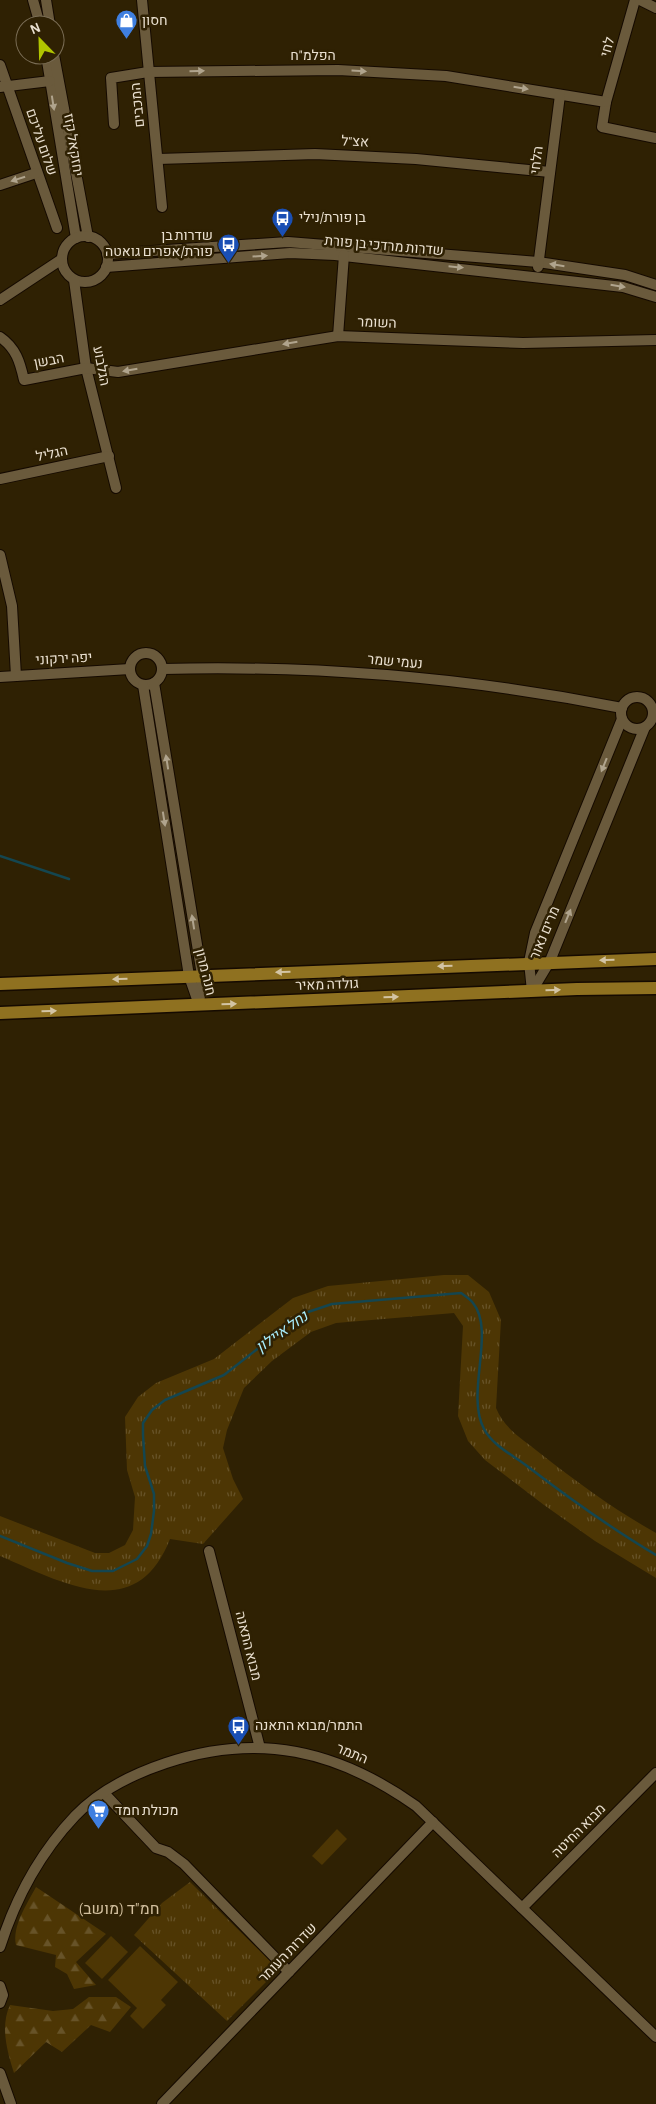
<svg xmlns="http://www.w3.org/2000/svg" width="656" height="2104" font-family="'Alegreya Sans',Heebo,sans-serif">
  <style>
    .grass { fill: url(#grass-tufts) }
    .forest { fill: url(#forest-firs) }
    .park { fill: #4d3604 }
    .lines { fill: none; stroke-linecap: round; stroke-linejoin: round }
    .stream { stroke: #144650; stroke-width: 2.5 }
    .minor-casing { stroke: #150a00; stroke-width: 12 }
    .major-casing { stroke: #150a00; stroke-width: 15 }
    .minor { stroke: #6a5a3c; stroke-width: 10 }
    .major { stroke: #8f7120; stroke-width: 12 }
    .oneway { fill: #b0a48d }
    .oneway2 { fill: #d3c4a4 }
    .labels { text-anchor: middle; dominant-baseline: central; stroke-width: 5; stroke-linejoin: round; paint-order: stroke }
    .poi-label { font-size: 14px; fill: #eae0d0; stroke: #2f2103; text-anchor: start }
    .street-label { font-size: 14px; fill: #eae0d0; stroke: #2f2103 }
    .water-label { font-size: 15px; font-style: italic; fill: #a9efff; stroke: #2f2103 }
    .quarter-label { font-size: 16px; fill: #d1be9d; stroke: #2f2103 }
  </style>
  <defs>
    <pattern id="grass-tufts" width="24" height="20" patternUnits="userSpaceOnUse" patternTransform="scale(1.25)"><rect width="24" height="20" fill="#4d3604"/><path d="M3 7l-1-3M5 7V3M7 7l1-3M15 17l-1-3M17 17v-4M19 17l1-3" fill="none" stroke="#675328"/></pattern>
    <pattern id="forest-firs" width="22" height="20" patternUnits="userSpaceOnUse" patternTransform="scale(1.25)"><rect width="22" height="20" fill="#4d3604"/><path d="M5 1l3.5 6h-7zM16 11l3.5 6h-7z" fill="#675328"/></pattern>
  </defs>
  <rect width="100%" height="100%" fill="#2f2103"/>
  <g class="grass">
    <path d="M 444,1275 L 468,1275 L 489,1292 L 501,1320 L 496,1408 C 505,1430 523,1439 541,1454 C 578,1483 615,1510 656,1533 L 656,1578 L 595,1541 L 544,1505 L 485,1460 L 468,1441 L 458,1416 L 463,1326 L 454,1313 L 336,1323 L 311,1332 L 272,1361 L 244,1388 L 227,1430 L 223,1448 L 233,1479 L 243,1499 L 203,1544 L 170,1539 C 136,1626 62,1582 0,1556 L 0,1516 L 95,1553 L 109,1553 L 125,1545 L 133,1530 L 135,1497 L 127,1470 L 125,1417 L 138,1397 L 156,1383 L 214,1359 L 293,1298 L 328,1286 Z"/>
    <path d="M 190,1882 L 272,1963 L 274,1974 L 227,2021 L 134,1935 L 162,1903 Z"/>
  </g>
  <g class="forest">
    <path d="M 36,1887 L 106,1934 L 76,1962 L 96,1985 L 74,1989 L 67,1974 L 55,1967 L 56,1955 L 16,1945 C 12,1926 27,1904 36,1887 Z"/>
    <path d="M 89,1997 L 116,1997 L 131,2007 L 110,2032 L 91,2025 L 62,2052 L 46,2042 L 14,2073 C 7,2051 0,2026 10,2005 L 53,2011 L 73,2009 Z"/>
  </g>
  <g class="park">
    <path d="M 337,1829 L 347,1839 L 322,1865 L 312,1856 Z"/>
    <path d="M 111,1936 L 128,1952 L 102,1979 L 85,1963 Z"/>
    <path d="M 140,1946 L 178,1982 L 161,2000 L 166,2005 L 143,2029 L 130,2016 L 137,2008 L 108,1980 Z"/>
  </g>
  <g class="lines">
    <g class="stream">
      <path d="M 0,856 L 69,879"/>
      <path d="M 0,1536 L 67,1563 L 92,1571 L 113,1571 L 137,1559 L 147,1546 L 151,1534 L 154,1511 L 154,1494 L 145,1466 L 143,1435 L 143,1423 L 152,1410 L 165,1400 L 224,1375 L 302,1314 L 332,1304 L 461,1293 C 465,1296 470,1299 473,1303 C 496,1331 465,1393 484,1429 C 493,1446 513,1455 527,1466 C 570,1499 609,1527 656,1555"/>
    </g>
    <defs>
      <g id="minor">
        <path d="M 33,0 L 40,25"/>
        <path d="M 46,0 L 50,25"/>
        <path d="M 142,0 L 162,207"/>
        <path d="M 635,0 L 606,102 L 602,127 L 656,138"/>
        <path d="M 640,0 L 656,8"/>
        <path d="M 46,55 L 76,238"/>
        <path d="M 54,55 L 88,237"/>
        <path d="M 0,65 L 57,228"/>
        <path d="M 0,87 L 50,81"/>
        <path d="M 114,124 L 111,78 L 148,72 L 338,70 L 446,76 L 606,102"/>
        <path d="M 158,159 L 315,154 L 416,159 L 550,172"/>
        <path d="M 0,185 L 36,173"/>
        <circle cx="85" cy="259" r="23"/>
        <path d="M 107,254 L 288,242 L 538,262 L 625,275 L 656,285"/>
        <path d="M 106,267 L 290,253 L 335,255 L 623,287 L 656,297"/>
        <path d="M 538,267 L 560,95"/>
        <path d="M 74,280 L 86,368 L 116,488"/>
        <path d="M 0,300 L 62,259"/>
        <path d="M 338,336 L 344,255"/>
        <path d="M 0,337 C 16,348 20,362 24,380 L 86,368 L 118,372 L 338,336 L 523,343 L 656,340"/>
        <path d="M 0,479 L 109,456"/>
        <path d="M 0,555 L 12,606 L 16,676"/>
        <circle cx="146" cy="669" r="16"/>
        <path d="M 163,669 C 317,665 471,678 622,708"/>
        <path d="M 0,677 L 130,669"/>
        <path d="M 154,683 L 202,975 L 199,1005"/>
        <path d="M 143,685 L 189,976 L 198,1002"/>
        <circle cx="637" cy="713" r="16"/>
        <path d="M 532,991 L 529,962 L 535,933 L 622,719"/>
        <path d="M 532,991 L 550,961 L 645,727"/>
        <path d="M 209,1551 L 260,1748"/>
        <path d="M 104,1793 L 156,1848 L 168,1852 L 184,1864 L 289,1972"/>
        <path d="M 522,1908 L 656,1773"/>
        <path d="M 0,1947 C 15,1900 40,1853 75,1816 C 99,1791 133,1774 166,1763 C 258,1732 337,1750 416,1806 L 656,2037"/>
        <path d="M 0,1986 L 3,1995 L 0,2003"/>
        <path d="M 0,2073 L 11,2104"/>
        <path d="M 162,2104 L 433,1822"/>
      </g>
      <g id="major">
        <path d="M 0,984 L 656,959"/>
        <path d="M 0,1013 L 577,989 L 656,988"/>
      </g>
    </defs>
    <use href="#minor" class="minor-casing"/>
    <use href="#major" class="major-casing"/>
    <use href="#minor" class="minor"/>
    <use href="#major" class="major"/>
  </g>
  <defs><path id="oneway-solid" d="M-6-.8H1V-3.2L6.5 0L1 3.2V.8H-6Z" transform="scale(1.25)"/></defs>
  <g class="oneway">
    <use href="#oneway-solid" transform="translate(197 71) rotate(-2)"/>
    <use href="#oneway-solid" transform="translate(359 71) rotate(3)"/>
    <use href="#oneway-solid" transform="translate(521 88) rotate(9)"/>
    <use href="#oneway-solid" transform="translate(53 103) rotate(81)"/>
    <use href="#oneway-solid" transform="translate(18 179) rotate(162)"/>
    <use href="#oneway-solid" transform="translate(260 256) rotate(-4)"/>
    <use href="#oneway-solid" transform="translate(557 265) rotate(-171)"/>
    <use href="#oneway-solid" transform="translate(456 267) rotate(6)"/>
    <use href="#oneway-solid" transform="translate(618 286) rotate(9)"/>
    <use href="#oneway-solid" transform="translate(290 343) rotate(170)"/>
    <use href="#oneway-solid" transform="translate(130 370) rotate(170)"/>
    <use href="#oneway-solid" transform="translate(167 762) rotate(-99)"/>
    <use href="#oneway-solid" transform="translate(604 765) rotate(112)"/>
    <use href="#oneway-solid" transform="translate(164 819) rotate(81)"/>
    <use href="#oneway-solid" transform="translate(568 916) rotate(-68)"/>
    <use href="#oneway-solid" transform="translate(193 922) rotate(-99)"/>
  </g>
  <g class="oneway2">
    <use href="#oneway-solid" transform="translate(607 960) rotate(179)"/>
    <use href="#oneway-solid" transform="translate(445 966) rotate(178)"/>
    <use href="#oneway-solid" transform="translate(283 972) rotate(178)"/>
    <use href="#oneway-solid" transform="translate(120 979) rotate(178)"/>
    <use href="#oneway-solid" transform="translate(553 990) rotate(-2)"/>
    <use href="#oneway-solid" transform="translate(391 997) rotate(-2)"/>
    <use href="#oneway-solid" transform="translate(229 1004) rotate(-2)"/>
    <use href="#oneway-solid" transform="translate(49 1011) rotate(-2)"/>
  </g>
  <defs>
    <symbol id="shop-pin" viewBox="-11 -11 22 30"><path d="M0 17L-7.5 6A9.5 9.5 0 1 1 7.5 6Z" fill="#3f7fe0" stroke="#2f2103"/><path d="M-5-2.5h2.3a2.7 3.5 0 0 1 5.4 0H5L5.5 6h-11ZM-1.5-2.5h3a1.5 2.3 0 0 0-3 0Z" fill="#fff"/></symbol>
    <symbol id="bus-pin" viewBox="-11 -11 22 30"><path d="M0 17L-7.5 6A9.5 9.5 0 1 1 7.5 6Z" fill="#1a4fb4" stroke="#2f2103"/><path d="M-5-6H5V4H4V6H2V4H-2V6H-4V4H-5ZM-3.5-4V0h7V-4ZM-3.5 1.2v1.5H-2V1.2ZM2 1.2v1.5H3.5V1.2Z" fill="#fff"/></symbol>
    <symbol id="supermarket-pin" viewBox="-11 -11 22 30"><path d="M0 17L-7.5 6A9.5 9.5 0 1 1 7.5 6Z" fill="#3f7fe0" stroke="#2f2103"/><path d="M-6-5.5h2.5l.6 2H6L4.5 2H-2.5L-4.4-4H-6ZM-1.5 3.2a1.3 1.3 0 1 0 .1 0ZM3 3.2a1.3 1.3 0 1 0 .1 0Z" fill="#fff"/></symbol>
  </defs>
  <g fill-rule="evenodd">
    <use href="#shop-pin" x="114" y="8" width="25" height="34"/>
    <use href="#bus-pin" x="270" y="206" width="25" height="34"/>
    <use href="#bus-pin" x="216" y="232" width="25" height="34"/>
    <use href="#bus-pin" x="226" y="1714" width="25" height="34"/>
    <use href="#supermarket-pin" x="86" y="1798" width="25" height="34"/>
  </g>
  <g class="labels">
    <g class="poi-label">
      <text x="142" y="21">חסון</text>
      <text x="299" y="218">בן פורת/נילי</text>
      <text x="213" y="236" text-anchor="end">שדרות בן<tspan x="213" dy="16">פורת/אפרים גואטה</tspan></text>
      <text x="255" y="1726">התמר/מבוא התאנה</text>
      <text x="115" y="1811">מכולת חמד</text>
    </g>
    <g class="street-label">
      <text transform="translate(608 47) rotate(-74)">לחי</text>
      <text x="313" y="56">הפלמ"ח</text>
      <text transform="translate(138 105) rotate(-96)">המכבים</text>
      <text transform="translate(41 142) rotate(71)">שלום עליכם</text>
      <text transform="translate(355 142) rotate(3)">אצ"ל</text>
      <text transform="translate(73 145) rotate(81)">יחזקאל קזז</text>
      <text transform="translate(537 160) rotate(-83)">הלחי</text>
      <text transform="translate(384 246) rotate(5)">שדרות מרדכי בן פורת</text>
      <text transform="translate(377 323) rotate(2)">השומר</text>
      <text transform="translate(49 361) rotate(-11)">הבשן</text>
      <text transform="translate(101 366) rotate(79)">הגלבוע</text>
      <text transform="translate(52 454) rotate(-12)">הגליל</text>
      <text transform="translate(64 659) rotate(-3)">יפה ירקוני</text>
      <text transform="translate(395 662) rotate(5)">נעמי שמר</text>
      <text transform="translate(545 933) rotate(-67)">מרים נאור</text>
      <text transform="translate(205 972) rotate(76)">חנה מרון</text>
      <text transform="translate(327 985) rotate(-2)">גולדה מאיר</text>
      <text transform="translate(248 1646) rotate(76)">מבוא התאנה</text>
      <text transform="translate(352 1754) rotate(22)">התמר</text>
      <text transform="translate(579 1831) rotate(-45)">מבוא החיטה</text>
      <text transform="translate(288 1953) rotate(-46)">שדרות העומר</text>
    </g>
    <g class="water-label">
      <text transform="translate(282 1332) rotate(-35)">נחל איילון</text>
    </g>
    <g class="quarter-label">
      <text x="119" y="1909">חמ"ד (מושב)</text>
    </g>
  </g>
  <g transform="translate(40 40) rotate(337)"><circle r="24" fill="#2f2103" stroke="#7a6d55"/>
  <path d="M0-4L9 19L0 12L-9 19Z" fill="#b1c500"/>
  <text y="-8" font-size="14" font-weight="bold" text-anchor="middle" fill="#eae0d0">N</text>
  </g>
</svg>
